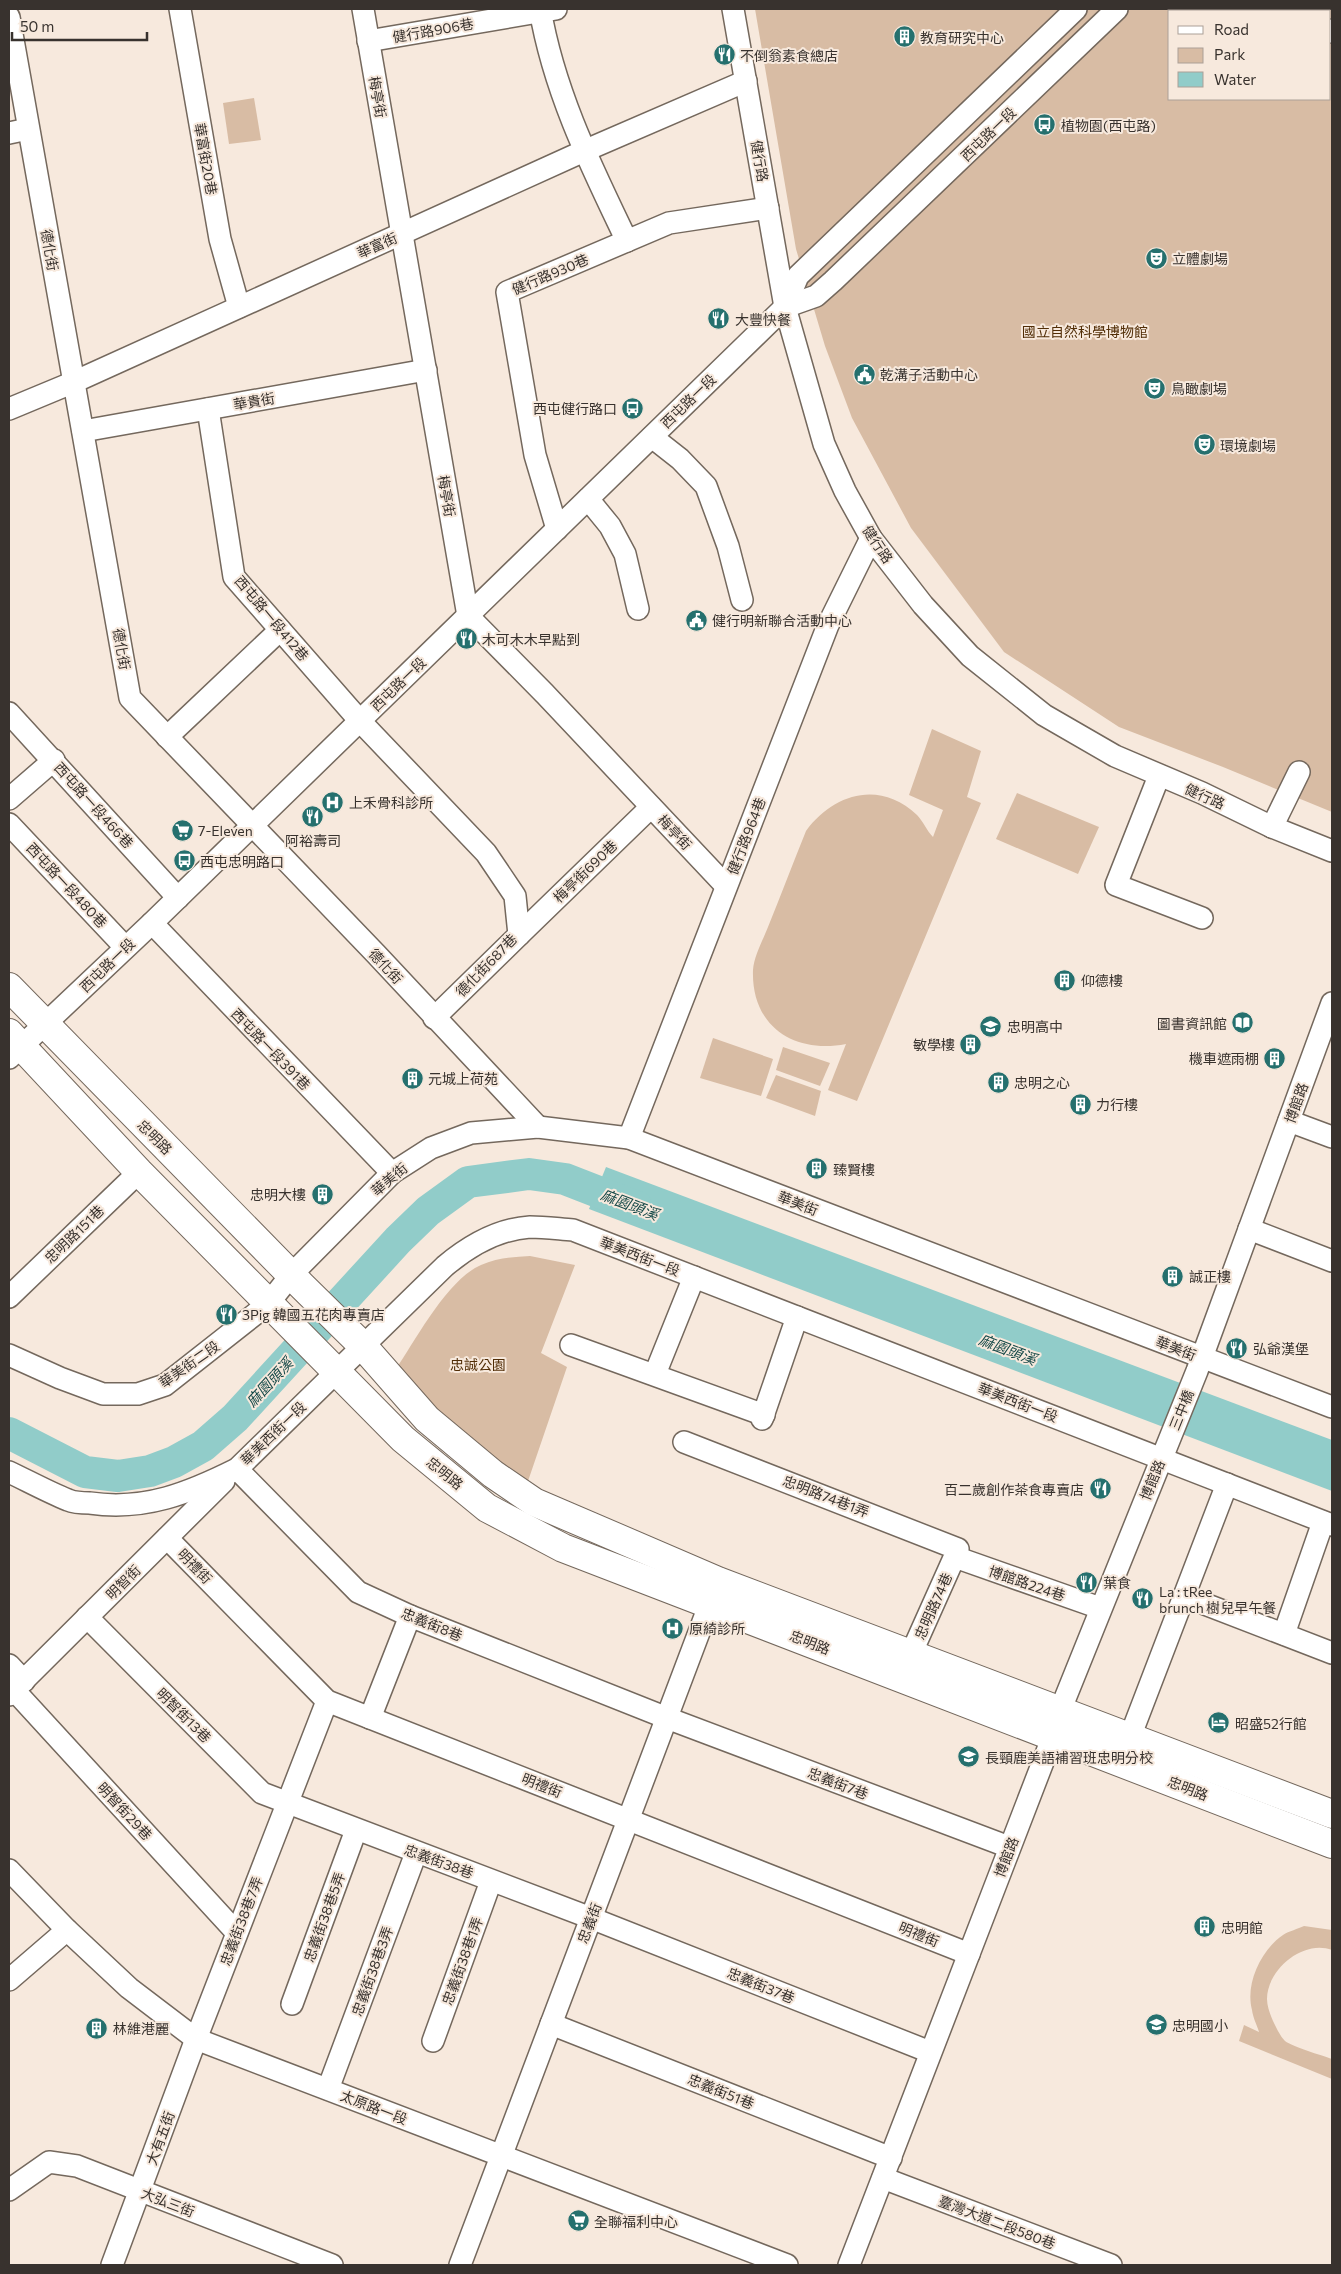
<svg xmlns="http://www.w3.org/2000/svg" width="1341" height="2274" font-family="Commissioner,'Noto Sans TC',sans-serif">
  <style>
    .green { fill: #d8bca4; fill-rule: evenodd }
    .water { fill: #91ccc9 }
    .lines { fill: none; stroke-linecap: round; stroke-linejoin: round }
    .river { stroke: #91ccc9; stroke-width: 32 }
    .minor-casing { stroke: #74685d; stroke-width: 24 }
    .major-casing { stroke: #74685d; stroke-width: 30 }
    .minor { stroke: #fff; stroke-width: 21 }
    .major { stroke: #fff; stroke-width: 28 }
    .labels { text-anchor: middle; dominant-baseline: central; stroke-width: 4; stroke-linejoin: round; paint-order: stroke }
    .street-label { font-size: 14px; fill: #38322e; stroke: #f7e9dd }
    .poi-label { font-size: 14px; fill: #38322e; stroke: #f7e9dd; text-anchor: start }
    .park-label { font-size: 14px; fill: #512d06; stroke: #f7e9dd }
    .water-label { font-size: 15px; font-style: italic; fill: #144847; stroke: #f7e9dd }
  </style>
  <rect width="100%" height="100%" fill="#f7e9dd"/>
  <g class="green">
    <path d="M 755,9 L 1332,9 L 1332,812 L 1223,767 L 1119,727 L 1004,652 L 911,528 L 852,418 L 825,346 L 796,249 ZM 1170,11 L 1330,11 L 1330,99 L 1170,99 Z"/>
    <path d="M 254,98 L 261,140 L 229,144 L 223,103 Z"/>
    <path d="M 932,729 L 981,751 L 967,797 L 981,803 L 857,1101 L 828,1090 L 846,1044 C 795,1054 751,1027 753,970 C 754,956 763,940 768,927 C 781,895 793,863 806,831 C 834,793 880,780 917,815 C 923,821 927,831 933,837 L 943,810 L 909,795 Z"/>
    <path d="M 1017,793 L 1099,827 L 1078,874 L 996,839 Z"/>
    <path d="M 713,1038 L 773,1059 L 761,1096 L 700,1078 Z"/>
    <path d="M 783,1047 L 830,1063 L 820,1086 L 776,1070 Z"/>
    <path d="M 776,1075 L 821,1091 L 815,1116 L 766,1098 Z"/>
    <path d="M 530,1256 L 575,1265 L 541,1353 L 567,1367 L 527,1484 L 480,1454 L 396,1369 C 416,1339 448,1279 481,1265 C 497,1258 513,1257 530,1256 Z"/>
    <path d="M 1304,1926 L 1332,1930 L 1332,1950 C 1304,1939 1267,1969 1267,1999 C 1267,2006 1270,2014 1273,2021 C 1276,2027 1280,2036 1285,2041 C 1293,2047 1321,2055 1332,2059 L 1332,2079 L 1239,2041 L 1244,2025 L 1259,2032 C 1257,2025 1253,2018 1252,2010 C 1245,1984 1261,1950 1283,1935 C 1289,1931 1298,1929 1304,1926 Z"/>
  </g>
  <path class="water" d="M 606,1167 L 1332,1440 L 1332,1491 L 589,1209 Z"/>
  <g class="lines">
    <path class="river" d="M 9,1433 L 85,1472 L 118,1476 L 150,1471 L 174,1462 L 203,1446 L 235,1418 L 398,1240 L 428,1211 L 468,1182 L 529,1174 L 565,1179 L 637,1207"/>
    <defs>
      <g id="minor">
        <path d="M 180,9 L 220,239 L 239,307"/>
        <path d="M 363,9 L 468,616 L 545,694 L 726,886"/>
        <path d="M 540,9 C 554,92 591,166 627,241"/>
        <path d="M 733,9 L 785,307 L 824,444 L 845,491 L 871,538 L 923,605 L 970,656 L 1044,715 L 1115,756 L 1202,793 L 1272,827 L 1332,851"/>
        <path d="M 9,17 L 130,698 L 376,954 L 538,1127"/>
        <path d="M 1330,32 L 1332,30"/>
        <path d="M 368,41 L 556,9"/>
        <path d="M 9,133 L 28,129"/>
        <path d="M 785,307 L 816,296 L 833,281 L 1117,9"/>
        <path d="M 9,409 L 74,382 L 584,151 L 746,81"/>
        <path d="M 208,409 L 234,577 L 360,721 L 486,853 L 515,896 L 519,935 L 434,1018"/>
        <path d="M 83,431 L 426,370"/>
        <path d="M 652,437 L 680,459 L 706,486 L 728,546 L 742,600"/>
        <path d="M 588,499 L 610,526 L 625,554 L 638,609"/>
        <path d="M 557,529 L 535,455 L 507,292 L 669,223 L 768,208"/>
        <path d="M 9,713 L 178,898"/>
        <path d="M 167,737 L 280,630"/>
        <path d="M 1159,776 L 1116,885 L 1202,918"/>
        <path d="M 9,799 L 54,760"/>
        <path d="M 9,824 L 125,947"/>
        <path d="M 1272,827 L 1299,772"/>
        <path d="M 152,923 L 392,1173"/>
        <path d="M 519,935 L 651,807"/>
        <path d="M 9,1058 L 152,923 L 785,307 L 798,276 L 1076,9"/>
        <path d="M 1289,1121 L 1332,1137"/>
        <path d="M 629,1138 L 828,625 L 871,538"/>
        <path d="M 1249,1229 L 1332,1261"/>
        <path d="M 9,1297 L 139,1172"/>
        <path d="M 571,1345 L 764,1415"/>
        <path d="M 9,1355 L 60,1378 L 103,1394 L 138,1394 L 165,1385 L 268,1304 L 291,1275 L 392,1173 L 431,1148 L 471,1133 L 538,1127 L 629,1138 L 1332,1407"/>
        <path d="M 655,1374 L 694,1277"/>
        <path d="M 762,1419 L 797,1317"/>
        <path d="M 684,1442 L 958,1549 L 911,1654"/>
        <path d="M 237,1469 L 358,1592 L 410,1616 L 667,1718 L 1009,1847"/>
        <path d="M 9,1472 C 28,1481 48,1492 68,1500 C 75,1503 83,1503 90,1503 C 145,1511 189,1493 237,1469 L 445,1266 C 469,1246 497,1229 530,1227 C 544,1227 559,1229 573,1230 L 1332,1525"/>
        <path d="M 167,1538 L 327,1701 L 969,1954"/>
        <path d="M 955,1557 L 1100,1608"/>
        <path d="M 1184,1596 L 1332,1653"/>
        <path d="M 87,1617 L 262,1793 L 591,1918 L 930,2052"/>
        <path d="M 1284,1634 L 1323,1522"/>
        <path d="M 9,1665 L 24,1681"/>
        <path d="M 14,1690 L 236,1932"/>
        <path d="M 9,1695 L 224,1481"/>
        <path d="M 370,1718 L 410,1616"/>
        <path d="M 1130,1737 L 1227,1484"/>
        <path d="M 9,1870 L 67,1930 L 129,1988 L 196,2039 L 787,2265"/>
        <path d="M 9,1980 L 67,1930"/>
        <path d="M 292,2004 L 356,1830"/>
        <path d="M 551,2024 L 891,2158"/>
        <path d="M 433,2041 L 491,1881"/>
        <path d="M 328,2089 L 416,1853"/>
        <path d="M 883,2178 L 1111,2265"/>
        <path d="M 9,2190 L 49,2162 L 77,2166 L 332,2265"/>
        <path d="M 112,2265 L 196,2039 L 327,1701"/>
        <path d="M 460,2265 L 715,1590"/>
        <path d="M 849,2265 L 1053,1736 L 1060,1711 L 1197,1371 L 1332,1003"/>
      </g>
      <g id="major">
        <path d="M 9,987 L 302,1286 L 362,1345 L 427,1419 L 493,1474 L 534,1502 L 718,1581 L 1332,1814"/>
        <path d="M 9,1033 L 139,1172 L 403,1439 L 487,1508 L 563,1548 L 1332,1844"/>
      </g>
    </defs>
    <use href="#minor" class="minor-casing"/>
    <use href="#major" class="major-casing"/>
    <use href="#minor" class="minor"/>
    <use href="#major" class="major"/>
  </g>
  <defs>
    <symbol id="building-disc" viewBox="-11 -11 22 22"><circle r="9.5" fill="#25706e" stroke="#f7e9dd"/><path d="M-4-6H4V6H1V3H-1V6H-4ZM-2.5-4.3h1.7v1.8h-1.7ZM.8-4.3h1.7v1.8H.8ZM-2.5-1h1.7V.8h-1.7ZM.8-1h1.7V.8H.8Z" fill="#fff"/></symbol>
    <symbol id="restaurant-disc" viewBox="-11 -11 22 22"><circle r="9.5" fill="#25706e" stroke="#f7e9dd"/><path d="M-5-6h1v4h1v-4h1v4h1v-4h1v5L-1.5 .5V6h-2V.5L-5-1ZM5-6V6H3V1.5H1.5Q1.5-4 5-6Z" fill="#fff"/></symbol>
    <symbol id="bus-disc" viewBox="-11 -11 22 22"><circle r="9.5" fill="#25706e" stroke="#f7e9dd"/><path d="M-5-6H5V4H4V6H2V4H-2V6H-4V4H-5ZM-3.5-4V0h7V-4ZM-3.5 1.2v1.5H-2V1.2ZM2 1.2v1.5H3.5V1.2Z" fill="#fff"/></symbol>
    <symbol id="theatre-disc" viewBox="-11 -11 22 22"><circle r="9.5" fill="#25706e" stroke="#f7e9dd"/><path d="M-5-5.5Q0-4 5-5.5V0Q5 5 0 6Q-5 5-5 0ZM-3.3-2.5H-1v1.5H-3.3ZM1-2.5H3.3v1.5H1ZM-2.8 1Q0 5.5 2.8 1Z" fill="#fff"/></symbol>
    <symbol id="civic-disc" viewBox="-11 -11 22 22"><circle r="9.5" fill="#25706e" stroke="#f7e9dd"/><path d="M-.6-6.5H3V-4.5H.6V-3L4-1V1h2V6H-6V1h2V-1L-.6-3ZM-1.2 2.5V6h2.4V2.5Z" fill="#fff"/></symbol>
    <symbol id="hospital-disc" viewBox="-11 -11 22 22"><circle r="9.5" fill="#25706e" stroke="#f7e9dd"/><path d="M-5-5h3v3.5h4V-5h3V5h-3V1.5h-4V5h-3Z" fill="#fff"/></symbol>
    <symbol id="supermarket-disc" viewBox="-11 -11 22 22"><circle r="9.5" fill="#25706e" stroke="#f7e9dd"/><path d="M-6-5.5h2.5l.6 2H6L4.5 2H-2.5L-4.4-4H-6ZM-1.5 3.2a1.3 1.3 0 1 0 .1 0ZM3 3.2a1.3 1.3 0 1 0 .1 0Z" fill="#fff"/></symbol>
    <symbol id="library-disc" viewBox="-11 -11 22 22"><circle r="9.5" fill="#25706e" stroke="#f7e9dd"/><path d="M-6-4Q-3-5.5-.7-3.5V5Q-3 3-6 4ZM6-4Q3-5.5 .7-3.5V5Q3 3 6 4Z" fill="#fff"/></symbol>
    <symbol id="school-disc" viewBox="-11 -11 22 22"><circle r="9.5" fill="#25706e" stroke="#f7e9dd"/><path d="M0-5L7-2L0 1L-7-2ZM-4 1L0 2.5L4 1V4Q0 6-4 4Z" fill="#fff"/></symbol>
    <symbol id="hotel-disc" viewBox="-11 -11 22 22"><circle r="9.5" fill="#25706e" stroke="#f7e9dd"/><path d="M-6-4.5h1.5V1H6V5H4.5V3h-9V5H-6ZM-4 0a1.8 1.8 0 1 1 3.6 0ZM.5 0V-2.5h3Q6-2.5 6 0Z" fill="#fff"/></symbol>
    <symbol id="university-disc" viewBox="-11 -11 22 22"><circle r="9.5" fill="#25706e" stroke="#f7e9dd"/><path d="M0-5L7-2L0 1L-7-2ZM-4 1L0 2.5L4 1V4Q0 6-4 4Z" fill="#fff"/></symbol>
  </defs>
  <g fill-rule="evenodd">
    <use href="#building-disc" x="892" y="24" width="25" height="25"/>
    <use href="#restaurant-disc" x="712" y="42" width="25" height="25"/>
    <use href="#bus-disc" x="1032" y="112" width="25" height="25"/>
    <use href="#theatre-disc" x="1144" y="246" width="25" height="25"/>
    <use href="#restaurant-disc" x="706" y="306" width="25" height="25"/>
    <use href="#civic-disc" x="852" y="362" width="25" height="25"/>
    <use href="#theatre-disc" x="1142" y="376" width="25" height="25"/>
    <use href="#bus-disc" x="620" y="396" width="25" height="25"/>
    <use href="#theatre-disc" x="1192" y="432" width="25" height="25"/>
    <use href="#civic-disc" x="684" y="608" width="25" height="25"/>
    <use href="#restaurant-disc" x="454" y="626" width="25" height="25"/>
    <use href="#hospital-disc" x="320" y="790" width="25" height="25"/>
    <use href="#restaurant-disc" x="300" y="804" width="25" height="25"/>
    <use href="#supermarket-disc" x="170" y="818" width="25" height="25"/>
    <use href="#bus-disc" x="172" y="848" width="25" height="25"/>
    <use href="#building-disc" x="1052" y="968" width="25" height="25"/>
    <use href="#library-disc" x="1230" y="1010" width="25" height="25"/>
    <use href="#school-disc" x="978" y="1014" width="25" height="25"/>
    <use href="#building-disc" x="958" y="1032" width="25" height="25"/>
    <use href="#building-disc" x="1262" y="1046" width="25" height="25"/>
    <use href="#building-disc" x="400" y="1066" width="25" height="25"/>
    <use href="#building-disc" x="986" y="1070" width="25" height="25"/>
    <use href="#building-disc" x="1068" y="1092" width="25" height="25"/>
    <use href="#building-disc" x="804" y="1156" width="25" height="25"/>
    <use href="#building-disc" x="310" y="1182" width="25" height="25"/>
    <use href="#building-disc" x="1160" y="1264" width="25" height="25"/>
    <use href="#restaurant-disc" x="214" y="1302" width="25" height="25"/>
    <use href="#restaurant-disc" x="1224" y="1336" width="25" height="25"/>
    <use href="#restaurant-disc" x="1088" y="1476" width="25" height="25"/>
    <use href="#restaurant-disc" x="1074" y="1570" width="25" height="25"/>
    <use href="#restaurant-disc" x="1130" y="1586" width="25" height="25"/>
    <use href="#hospital-disc" x="660" y="1616" width="25" height="25"/>
    <use href="#hotel-disc" x="1206" y="1710" width="25" height="25"/>
    <use href="#university-disc" x="956" y="1744" width="25" height="25"/>
    <use href="#building-disc" x="1192" y="1914" width="25" height="25"/>
    <use href="#school-disc" x="1144" y="2012" width="25" height="25"/>
    <use href="#building-disc" x="84" y="2016" width="25" height="25"/>
    <use href="#supermarket-disc" x="566" y="2208" width="25" height="25"/>
  </g>
  <g class="labels">
    <g class="street-label">
      <text transform="translate(433 30) rotate(-10)">健行路906巷</text>
      <text transform="translate(378 97) rotate(80)">梅亭街</text>
      <text transform="translate(988 134) rotate(-44)">西屯路一段</text>
      <text transform="translate(206 159) rotate(80)">華富街20巷</text>
      <text transform="translate(760 161) rotate(80)">健行路</text>
      <text transform="translate(377 245) rotate(-24)">華富街</text>
      <text transform="translate(50 250) rotate(80)">德化街</text>
      <text transform="translate(550 274) rotate(-23)">健行路930巷</text>
      <text transform="translate(254 401) rotate(-10)">華貴街</text>
      <text transform="translate(688 401) rotate(-44)">西屯路一段</text>
      <text transform="translate(447 496) rotate(80)">梅亭街</text>
      <text transform="translate(878 544) rotate(56)">健行路</text>
      <text transform="translate(272 618) rotate(50)">西屯路一段412巷</text>
      <text transform="translate(122 649) rotate(80)">德化街</text>
      <text transform="translate(398 684) rotate(-44)">西屯路一段</text>
      <text transform="translate(1205 796) rotate(24)">健行路</text>
      <text transform="translate(94 805) rotate(48)">西屯路一段466巷</text>
      <text transform="translate(675 832) rotate(47)">梅亭街</text>
      <text transform="translate(746 836) rotate(-69)">健行路964巷</text>
      <text transform="translate(585 871) rotate(-44)">梅亭街690巷</text>
      <text transform="translate(67 885) rotate(47)">西屯路一段480巷</text>
      <text transform="translate(107 965) rotate(-44)">西屯路一段</text>
      <text transform="translate(486 965) rotate(-46)">德化街687巷</text>
      <text transform="translate(386 966) rotate(47)">德化街</text>
      <text transform="translate(271 1049) rotate(46)">西屯路一段391巷</text>
      <text transform="translate(1296 1103) rotate(-70)">博館路</text>
      <text transform="translate(155 1137) rotate(45)">忠明路</text>
      <text transform="translate(389 1179) rotate(-40)">華美街</text>
      <text transform="translate(798 1203) rotate(21)">華美街</text>
      <text transform="translate(74 1234) rotate(-44)">忠明路151巷</text>
      <text transform="translate(640 1256) rotate(21)">華美西街一段</text>
      <text transform="translate(1176 1348) rotate(21)">華美街</text>
      <text transform="translate(189 1364) rotate(-35)">華美街二段</text>
      <text transform="translate(1018 1402) rotate(21)">華美西街一段</text>
      <text transform="translate(1181 1410) rotate(-68)">三中橋</text>
      <text transform="translate(273 1433) rotate(-44)">華美西街一段</text>
      <text transform="translate(445 1473) rotate(39)">忠明路</text>
      <text transform="translate(1152 1480) rotate(-68)">博館路</text>
      <text transform="translate(826 1496) rotate(21)">忠明路74巷1弄</text>
      <text transform="translate(195 1566) rotate(46)">明禮街</text>
      <text transform="translate(123 1582) rotate(-45)">明智街</text>
      <text transform="translate(1027 1583) rotate(19)">博館路224巷</text>
      <text transform="translate(933 1606) rotate(-66)">忠明路74巷</text>
      <text transform="translate(432 1624) rotate(22)">忠義街8巷</text>
      <text transform="translate(810 1642) rotate(21)">忠明路</text>
      <text transform="translate(184 1715) rotate(45)">明智街13巷</text>
      <text transform="translate(838 1783) rotate(21)">忠義街7巷</text>
      <text transform="translate(542 1785) rotate(21)">明禮街</text>
      <text transform="translate(1188 1788) rotate(21)">忠明路</text>
      <text transform="translate(125 1811) rotate(47)">明智街29巷</text>
      <text transform="translate(1006 1857) rotate(-69)">博館路</text>
      <text transform="translate(439 1861) rotate(20)">忠義街38巷</text>
      <text transform="translate(324 1917) rotate(-70)">忠義街38巷5弄</text>
      <text transform="translate(241 1921) rotate(-69)">忠義街38巷7弄</text>
      <text transform="translate(589 1923) rotate(-69)">忠義街</text>
      <text transform="translate(919 1934) rotate(22)">明禮街</text>
      <text transform="translate(462 1961) rotate(-70)">忠義街38巷1弄</text>
      <text transform="translate(372 1971) rotate(-70)">忠義街38巷3弄</text>
      <text transform="translate(761 1985) rotate(22)">忠義街37巷</text>
      <text transform="translate(721 2091) rotate(22)">忠義街51巷</text>
      <text transform="translate(374 2107) rotate(21)">太原路一段</text>
      <text transform="translate(160 2138) rotate(-70)">大有五街</text>
      <text transform="translate(168 2202) rotate(21)">大弘三街</text>
      <text transform="translate(997 2222) rotate(21)">臺灣大道二段580巷</text>
    </g>
    <g class="poi-label">
      <text x="920" y="37">教育研究中心</text>
      <text x="740" y="55">不倒翁素食總店</text>
      <text x="1061" y="125">植物園(西屯路)</text>
      <text x="1172" y="258">立體劇場</text>
      <text x="735" y="319">大豐快餐</text>
      <text x="880" y="374">乾溝子活動中心</text>
      <text x="1171" y="388">鳥瞰劇場</text>
      <text x="617" y="408" text-anchor="end">西屯健行路口</text>
      <text x="1220" y="445">環境劇場</text>
      <text x="712" y="620">健行明新聯合活動中心</text>
      <text x="482" y="639">木可木木早點到</text>
      <text x="349" y="802">上禾骨科診所</text>
      <text x="198" y="830">7-Eleven</text>
      <text x="313" y="840" text-anchor="middle">阿裕壽司</text>
      <text x="200" y="861">西屯忠明路口</text>
      <text x="1081" y="980">仰德樓</text>
      <text x="1227" y="1023" text-anchor="end">圖書資訊館</text>
      <text x="1007" y="1026">忠明高中</text>
      <text x="955" y="1044" text-anchor="end">敏學樓</text>
      <text x="1259" y="1058" text-anchor="end">機車遮雨棚</text>
      <text x="428" y="1078">元城上荷苑</text>
      <text x="1014" y="1082">忠明之心</text>
      <text x="1096" y="1104">力行樓</text>
      <text x="833" y="1169">臻賢樓</text>
      <text x="306" y="1194" text-anchor="end">忠明大樓</text>
      <text x="1189" y="1276">誠正樓</text>
      <text x="242" y="1314">3Pig 韓國五花肉專賣店</text>
      <text x="1253" y="1348">弘爺漢堡</text>
      <text x="1084" y="1489" text-anchor="end">百二歲創作茶食專賣店</text>
      <text x="1103" y="1582">葉食</text>
      <text x="1159" y="1591">La : tRee<tspan x="1159" dy="16">brunch 樹兒早午餐</tspan></text>
      <text x="689" y="1628">原綺診所</text>
      <text x="1235" y="1723">昭盛52行館</text>
      <text x="985" y="1757">長頸鹿美語補習班忠明分校</text>
      <text x="1221" y="1927">忠明館</text>
      <text x="1172" y="2025">忠明國小</text>
      <text x="113" y="2028">林維港麗</text>
      <text x="594" y="2221">全聯福利中心</text>
    </g>
    <g class="park-label">
      <text x="1085" y="331">國立自然科學博物館</text>
      <text x="478" y="1364">忠誠公園</text>
    </g>
    <g class="water-label">
      <text transform="translate(630 1204) rotate(21)">麻園頭溪</text>
      <text transform="translate(1008 1349) rotate(21)">麻園頭溪</text>
      <text transform="translate(269 1382) rotate(-47)">麻園頭溪</text>
    </g>
  </g>
  <rect width="1341" height="2274" fill="none" stroke="#38322e" stroke-width="20"/>
  <rect x="1168" y="10" width="162" height="90" fill="#f7e9dd" stroke="#aba097"/>
  <rect x="1178" y="26" width="25" height="8" fill="#ffffff" stroke="#aba097"/>
  <text x="1214" y="35" font-size="15" fill="#38322e">Road</text>
  <rect x="1178" y="48" width="25" height="15" fill="#d8bca4" stroke="#aba097"/>
  <text x="1214" y="60" font-size="15" fill="#38322e">Park</text>
  <rect x="1178" y="72" width="25" height="15" fill="#91ccc9" stroke="#aba097"/>
  <text x="1214" y="85" font-size="15" fill="#38322e">Water</text>
  <path d="M12 32v8h135v-8" fill="none" stroke="#38322e" stroke-width="2.5"/>
  <text x="20" y="32" font-size="15" fill="#38322e" stroke="#f7e9dd" stroke-width="4" paint-order="stroke">50 m</text>
</svg>
